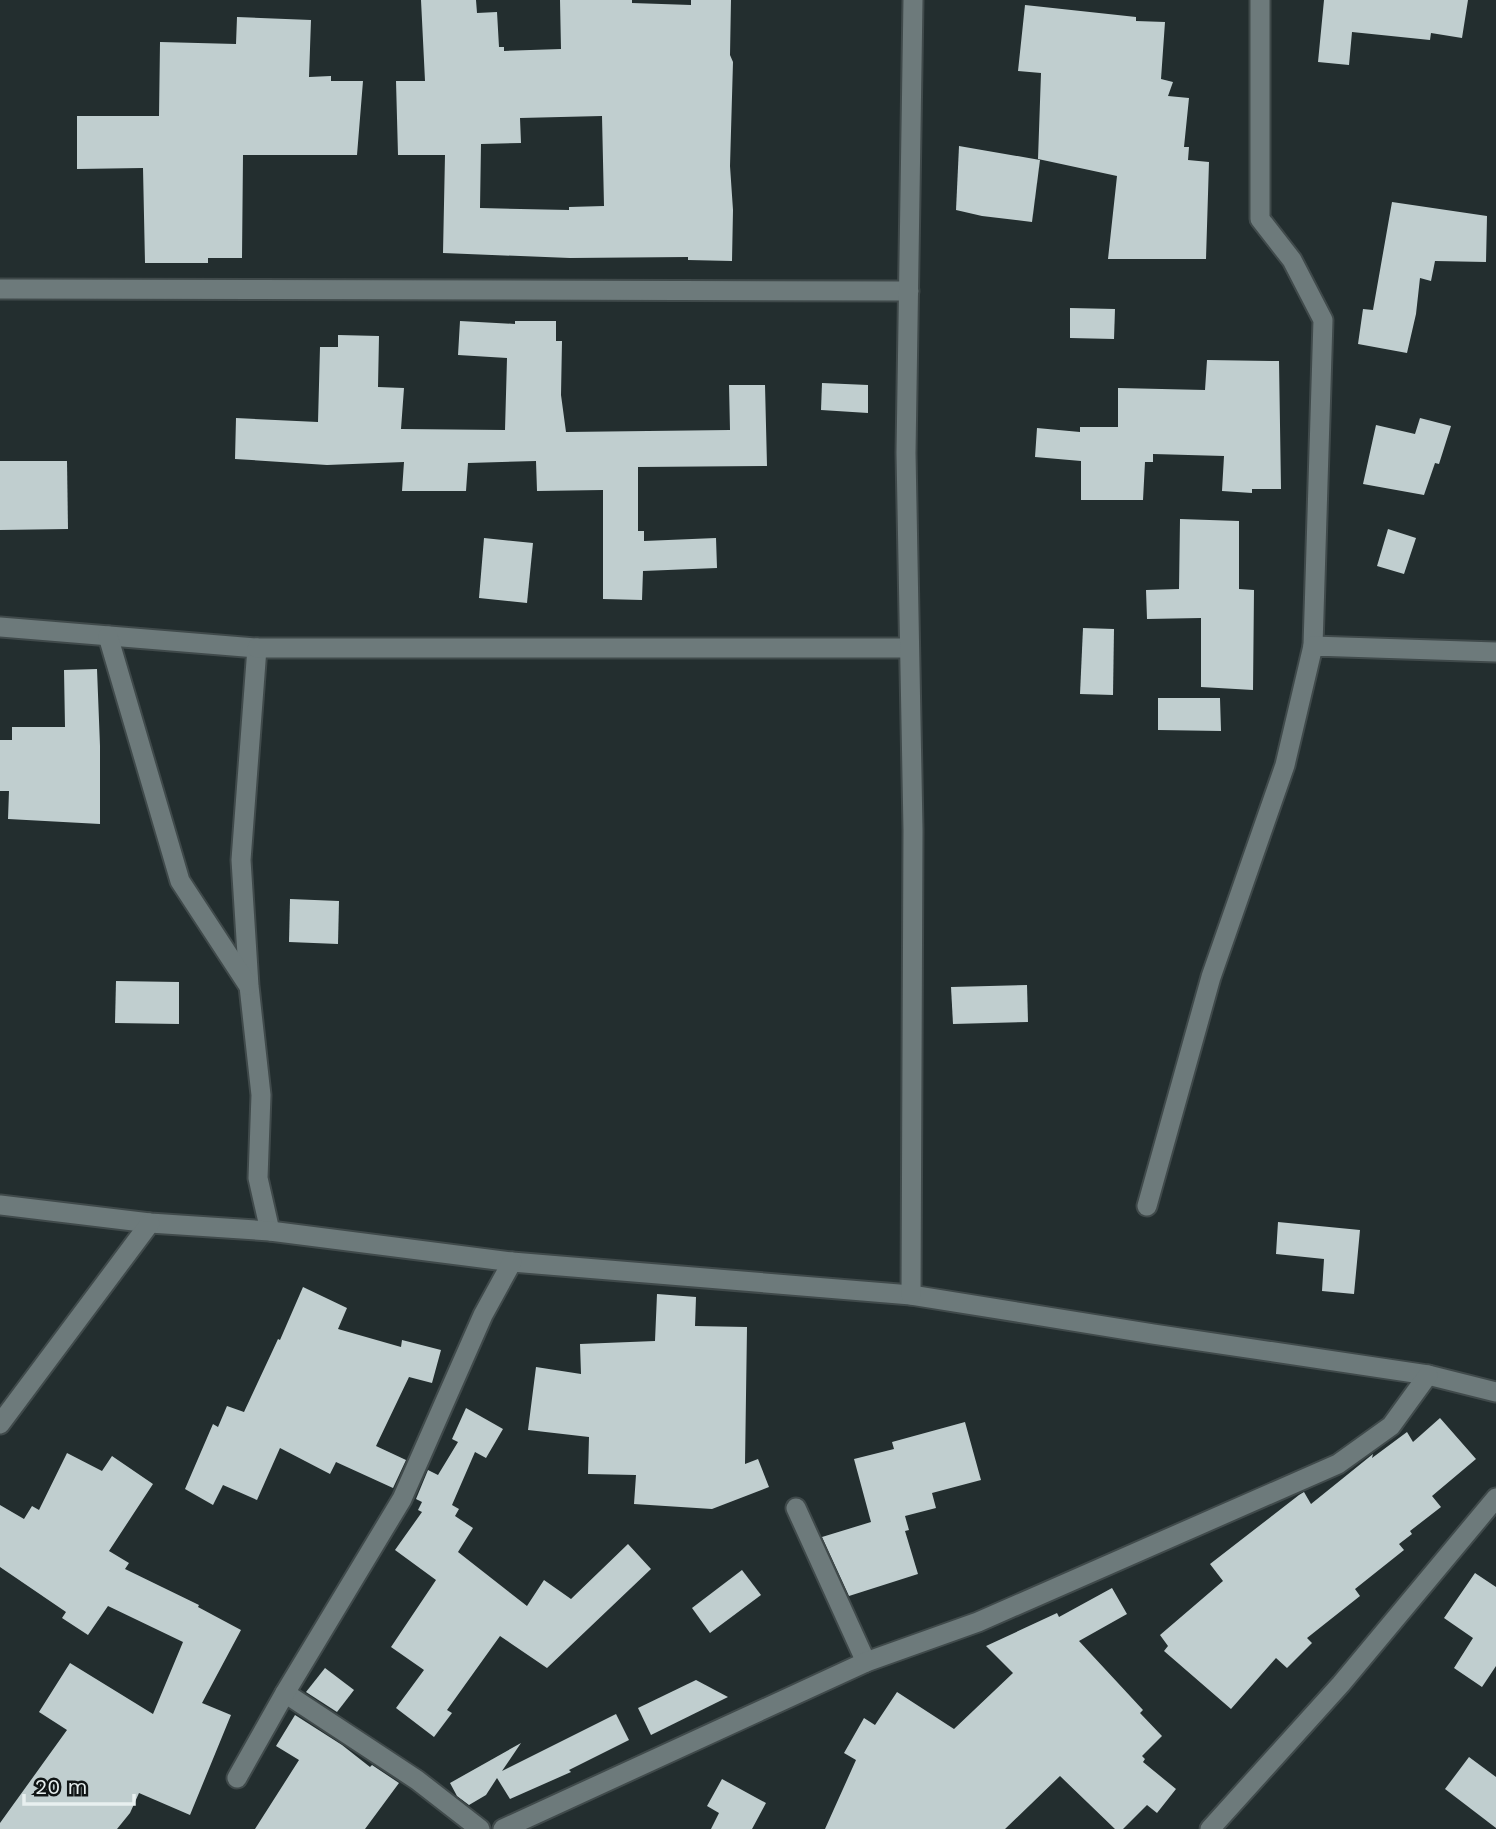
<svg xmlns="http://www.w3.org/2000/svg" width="1496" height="1829" font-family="'Work Sans',sans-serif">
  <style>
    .building { fill: #c0cecf; fill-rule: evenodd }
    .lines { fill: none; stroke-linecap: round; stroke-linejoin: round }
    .minor-casing { stroke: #404a4b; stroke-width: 23 }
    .minor { stroke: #6d7a7b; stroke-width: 19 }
  </style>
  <rect width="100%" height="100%" fill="#232e2f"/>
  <g class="building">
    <path d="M 421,0 L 476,0 L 477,13 L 497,12 L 499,47 L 504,47 L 504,51 L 561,49 L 560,0 L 632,0 L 632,3 L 691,5 L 691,0 L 731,0 L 730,55 L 733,62 L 730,166 L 733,210 L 732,261 L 688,260 L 688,257 L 570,258 L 443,253 L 445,155 L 398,155 L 396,81 L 425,81 ZM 602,116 L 604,206 L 569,207 L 569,210 L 480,208 L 481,144 L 521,143 L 520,118 Z"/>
    <path d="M 1324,0 L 1468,0 L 1462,38 L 1431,33 L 1430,40 L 1352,32 L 1349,65 L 1318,62 Z"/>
    <path d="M 1025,5 L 1136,17 L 1136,21 L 1165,22 L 1161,79 L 1173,82 L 1168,96 L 1189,98 L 1184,147 L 1189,147 L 1188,160 L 1209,162 L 1206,259 L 1108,259 L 1117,176 L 1038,159 L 1041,73 L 1018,71 Z"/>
    <path d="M 237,17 L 311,20 L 309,77 L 331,76 L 331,81 L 363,81 L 357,155 L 243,155 L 242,258 L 208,258 L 208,263 L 145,263 L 143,168 L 77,169 L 77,116 L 159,116 L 160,42 L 236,44 Z"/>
    <path d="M 959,146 L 1040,160 L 1032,222 L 982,216 L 956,210 Z"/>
    <path d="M 1392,202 L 1487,216 L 1486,262 L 1435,261 L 1431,281 L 1420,278 L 1416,314 L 1407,353 L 1358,344 L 1363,309 L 1373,310 Z"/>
    <path d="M 1070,308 L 1115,309 L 1114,339 L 1070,338 Z"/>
    <path d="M 460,321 L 515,324 L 515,321 L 556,321 L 556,341 L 562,341 L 561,395 L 566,432 L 730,430 L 729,385 L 765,385 L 767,466 L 638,467 L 638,531 L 644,531 L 644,541 L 716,538 L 717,568 L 643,571 L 642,600 L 603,599 L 603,490 L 537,491 L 536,461 L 468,463 L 466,491 L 402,491 L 404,462 L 327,465 L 235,459 L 236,418 L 318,422 L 320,347 L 338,347 L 338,335 L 379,336 L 378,387 L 404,388 L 401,429 L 505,430 L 507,358 L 458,355 Z"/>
    <path d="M 1207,360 L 1279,361 L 1281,489 L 1252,489 L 1252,493 L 1222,491 L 1224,456 L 1153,454 L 1153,462 L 1145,462 L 1143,500 L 1081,500 L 1081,461 L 1035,457 L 1037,428 L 1080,432 L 1080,427 L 1118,427 L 1118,388 L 1205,390 Z"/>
    <path d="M 822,383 L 868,385 L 868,413 L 821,410 Z"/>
    <path d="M 1420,418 L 1451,426 L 1439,464 L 1435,463 L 1424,495 L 1363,484 L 1376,425 L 1415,434 Z"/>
    <path d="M 0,461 L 67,461 L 68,529 L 0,530 Z"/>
    <path d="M 1180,519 L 1239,521 L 1239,589 L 1254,590 L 1253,690 L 1201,687 L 1201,618 L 1147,619 L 1146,590 L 1179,589 Z"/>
    <path d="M 1388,529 L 1416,538 L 1404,574 L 1377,566 Z"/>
    <path d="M 484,538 L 533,543 L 527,603 L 479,598 Z"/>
    <path d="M 1083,628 L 1114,629 L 1113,695 L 1080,694 Z"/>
    <path d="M 97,669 L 100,746 L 100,824 L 8,819 L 9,791 L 0,791 L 0,740 L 12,740 L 12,727 L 65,727 L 64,670 Z"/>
    <path d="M 1158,698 L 1220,698 L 1221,731 L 1158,730 Z"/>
    <path d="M 290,899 L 339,901 L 338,944 L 289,942 Z"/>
    <path d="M 116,981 L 179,982 L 179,1024 L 115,1023 Z"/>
    <path d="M 1027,985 L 1028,1022 L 953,1024 L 951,987 Z"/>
    <path d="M 1278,1222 L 1360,1230 L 1354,1294 L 1322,1291 L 1324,1259 L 1276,1254 Z"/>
    <path d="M 303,1287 L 347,1308 L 338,1329 L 401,1347 L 402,1340 L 441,1350 L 432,1383 L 409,1377 L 376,1446 L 406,1460 L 393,1488 L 336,1462 L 330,1474 L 280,1448 L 257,1500 L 223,1485 L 213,1505 L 185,1489 L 213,1424 L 218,1427 L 227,1406 L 244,1412 L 272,1352 L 278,1339 L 280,1340 Z"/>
    <path d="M 657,1294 L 696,1297 L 695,1326 L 747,1327 L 745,1464 L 758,1459 L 769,1487 L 712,1509 L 634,1504 L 636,1475 L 588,1474 L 589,1437 L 528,1430 L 536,1367 L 581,1374 L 580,1344 L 655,1341 Z"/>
    <path d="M 466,1408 L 503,1429 L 486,1458 L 475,1452 L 452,1505 L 459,1509 L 455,1516 L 473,1528 L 458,1552 L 527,1606 L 544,1580 L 571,1599 L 628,1544 L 651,1569 L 547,1668 L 500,1636 L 447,1710 L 452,1713 L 434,1737 L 396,1708 L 424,1670 L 391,1647 L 436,1580 L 395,1550 L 422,1512 L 418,1510 L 422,1502 L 416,1499 L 428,1470 L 438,1475 L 458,1442 L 452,1439 Z"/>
    <path d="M 1440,1418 L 1476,1459 L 1432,1496 L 1441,1507 L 1410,1531 L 1412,1534 L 1399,1544 L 1404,1550 L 1355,1589 L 1360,1596 L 1307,1638 L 1312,1643 L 1287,1668 L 1276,1658 L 1231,1709 L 1164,1651 L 1168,1646 L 1160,1635 L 1223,1581 L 1210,1564 L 1299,1495 L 1304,1492 L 1311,1504 L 1373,1454 L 1372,1458 L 1407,1432 L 1413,1442 Z"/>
    <path d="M 965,1422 L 981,1480 L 932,1493 L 936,1508 L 905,1516 L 909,1530 L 905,1531 L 918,1574 L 849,1596 L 822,1537 L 871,1522 L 854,1459 L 894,1449 L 892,1442 Z"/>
    <path d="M 67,1453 L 102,1471 L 112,1456 L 153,1484 L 109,1551 L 129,1563 L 125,1569 L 199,1605 L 198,1607 L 241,1630 L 202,1703 L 231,1715 L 190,1815 L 139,1793 L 130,1813 L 117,1829 L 0,1829 L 0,1823 L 67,1730 L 39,1712 L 70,1663 L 153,1714 L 183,1642 L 108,1606 L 88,1635 L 62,1618 L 66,1612 L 0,1567 L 0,1505 L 24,1519 L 32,1506 L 39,1510 Z"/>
    <path d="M 742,1570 L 761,1595 L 710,1633 L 692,1608 Z"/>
    <path d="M 1475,1573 L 1496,1587 L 1496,1666 L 1482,1687 L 1454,1668 L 1473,1638 L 1444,1618 Z"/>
    <path d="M 1112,1588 L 1127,1614 L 1079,1641 L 1143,1710 L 1140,1713 L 1162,1736 L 1142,1756 L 1145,1759 L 1143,1762 L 1176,1789 L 1157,1813 L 1147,1805 L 1123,1829 L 1115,1829 L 1060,1776 L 1005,1829 L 825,1829 L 856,1760 L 844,1753 L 864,1718 L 875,1725 L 897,1692 L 954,1729 L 1013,1673 L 986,1646 L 1057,1613 L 1059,1617 Z"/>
    <path d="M 325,1668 L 354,1690 L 337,1712 L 306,1692 Z"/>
    <path d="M 696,1680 L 728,1697 L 651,1735 L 638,1708 Z"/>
    <path d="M 616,1714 L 629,1740 L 569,1770 L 571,1772 L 510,1799 L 497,1778 L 486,1795 L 469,1805 L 457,1796 L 450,1783 L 521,1743 L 502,1771 Z"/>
    <path d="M 295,1715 L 342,1745 L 370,1767 L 372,1765 L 399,1783 L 365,1829 L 255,1829 L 299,1760 L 276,1746 Z"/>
    <path d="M 1469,1757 L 1496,1777 L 1496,1828 L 1445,1789 Z"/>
    <path d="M 722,1779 L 766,1803 L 752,1829 L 711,1829 L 719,1813 L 707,1806 Z"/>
  </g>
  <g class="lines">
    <defs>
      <g id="minor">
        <path d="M 1260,0 L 1260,219 L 1292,260 L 1323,320 L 1313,646"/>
        <path d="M 0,289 L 909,291"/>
        <path d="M 0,627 L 257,648 L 241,860 L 249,986 L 261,1095 L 258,1178 L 270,1231"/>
        <path d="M 108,636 L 180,881 L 248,985"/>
        <path d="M 257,648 L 909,648"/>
        <path d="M 0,1205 L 150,1223 L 270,1231 L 512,1262 L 911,1295 L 1153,1334 L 1428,1375 L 1496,1392"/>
        <path d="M 1147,1206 L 1211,977 L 1285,765 L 1313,646 L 1496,652"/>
        <path d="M 911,1295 L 913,830 L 906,453 L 913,0"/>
        <path d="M 0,1424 L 150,1223"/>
        <path d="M 796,1508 L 866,1662"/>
        <path d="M 285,1693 L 417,1780 L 480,1829"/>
        <path d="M 237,1778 L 285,1693 L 402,1499 L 483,1315 L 512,1262"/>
        <path d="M 503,1829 L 866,1662 L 978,1622 L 1338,1464 L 1391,1426 L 1428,1375"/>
        <path d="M 1210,1829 L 1341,1684 L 1496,1498"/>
      </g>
    </defs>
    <use href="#minor" class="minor-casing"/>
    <use href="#minor" class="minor"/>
  </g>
  <path d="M24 1794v10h110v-10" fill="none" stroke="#e8f0f0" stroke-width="3.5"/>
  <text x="35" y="1794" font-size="21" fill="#e8f0f0" stroke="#101515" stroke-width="5" paint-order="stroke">20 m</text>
</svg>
